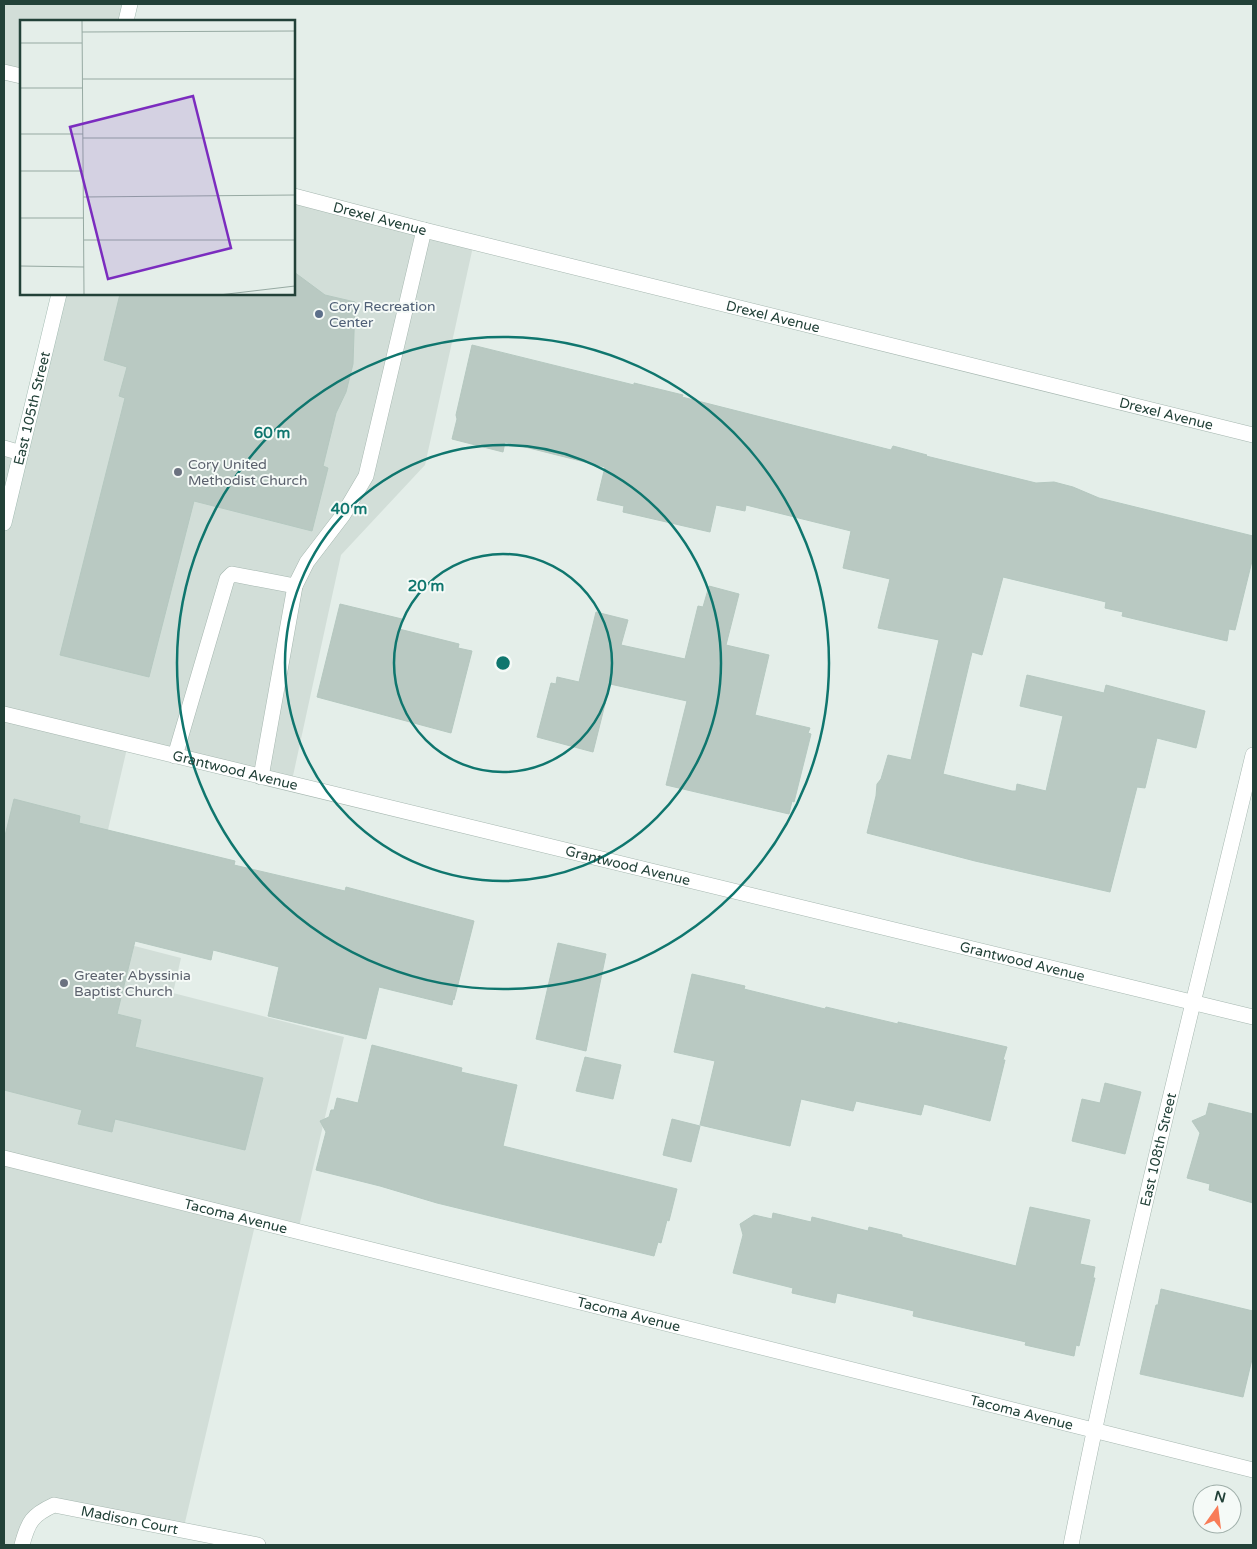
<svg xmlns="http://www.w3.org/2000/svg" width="1257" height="1549" font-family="'Varela Round',sans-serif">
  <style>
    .built { fill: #d2ded8 }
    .building { fill: #b9c9c2; stroke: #b5c8c0 }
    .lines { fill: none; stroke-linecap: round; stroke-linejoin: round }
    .service-casing { stroke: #a6b7b0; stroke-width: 16 }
    .minor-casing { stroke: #a6b7b0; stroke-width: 16 }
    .secondary-casing { stroke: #a1bab1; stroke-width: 16 }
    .service { stroke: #fff; stroke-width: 15 }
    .minor { stroke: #fff; stroke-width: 15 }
    .secondary { stroke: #fff; stroke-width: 15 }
    .ring { fill: none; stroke: #0f766e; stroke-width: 2.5 }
    .service-dot { fill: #5c6f8a; stroke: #f5faf7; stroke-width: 2 }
    .worship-dot { fill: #6b7280; stroke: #f5faf7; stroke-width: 2 }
    .labels { text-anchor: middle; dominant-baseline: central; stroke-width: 4; stroke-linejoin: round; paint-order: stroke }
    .street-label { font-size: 14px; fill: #224138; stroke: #f5faf7 }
    .service-label { font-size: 14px; fill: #4e5e75; stroke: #f5faf7; text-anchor: start }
    .worship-label { font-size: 14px; fill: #5b616d; stroke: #f5faf7; text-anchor: start }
    .inset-road { fill: none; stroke: #96a9a2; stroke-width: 1 }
    .view { fill: #7b2cbf; fill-opacity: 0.15; stroke: #7b2cbf; stroke-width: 2.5 }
    .inset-edge { fill: none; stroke: #224138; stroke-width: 2.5 }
    .centre { fill: #0f766e; stroke: #f5faf7; stroke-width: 2.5 }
    .ring-label { font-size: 15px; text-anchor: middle; font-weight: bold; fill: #0f766e; stroke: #f5faf7; stroke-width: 4; stroke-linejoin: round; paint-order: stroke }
  </style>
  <rect width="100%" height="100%" fill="#e4eee9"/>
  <g class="built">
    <path d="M 4,4 L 130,4 L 126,21 L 21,21 L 21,76 L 4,72 Z"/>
    <path d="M 294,196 L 474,242 L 425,465 L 341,555 L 291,785 L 128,744 L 84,933 L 181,958 L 173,993 L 344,1037 L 298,1231 L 256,1221 L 183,1531 L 54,1505 L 37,1514 L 22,1545 L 4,1545 L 4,448 L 20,452 L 59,294 L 294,294 Z"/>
  </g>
  <g class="building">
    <path d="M 294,272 L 325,295 L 355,302 L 353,364 L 346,392 L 336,413 L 323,466 L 328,468 L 312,531 L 194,501 L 149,677 L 60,655 L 125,398 L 119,396 L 127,367 L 104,360 L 120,294 L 294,294 Z"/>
    <path d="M 472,345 L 634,385 L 634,383 L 683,395 L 682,397 L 891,450 L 893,446 L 927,455 L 926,456 L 1036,483 L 1054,482 L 1073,487 L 1099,498 L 1253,536 L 1253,557 L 1235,630 L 1229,629 L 1227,641 L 1122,616 L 1123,612 L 1105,608 L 1106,602 L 1003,577 L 982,655 L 972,652 L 943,774 L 1012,791 L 1016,791 L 1017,784 L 1046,791 L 1063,716 L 1020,706 L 1027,675 L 1104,693 L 1106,685 L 1205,711 L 1196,748 L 1157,738 L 1145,788 L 1137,787 L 1110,892 L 975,861 L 867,833 L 876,796 L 877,784 L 881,779 L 888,755 L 911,760 L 939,640 L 878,628 L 890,579 L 843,568 L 851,531 L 746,505 L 745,511 L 716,505 L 710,532 L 623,512 L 624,506 L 597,500 L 605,467 L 505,442 L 503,452 L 452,439 L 457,419 L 456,415 Z"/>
    <path d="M 709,586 L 739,594 L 726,645 L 769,655 L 755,715 L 810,728 L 808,733 L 811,734 L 794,802 L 792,801 L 789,814 L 666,785 L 687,701 L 610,684 L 593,752 L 537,737 L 551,683 L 556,684 L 557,677 L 579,682 L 596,612 L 628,620 L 621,645 L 685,659 L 698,606 L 703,607 Z"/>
    <path d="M 340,604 L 402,619 L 399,629 L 459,644 L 458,648 L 472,651 L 451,733 L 317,697 Z"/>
    <path d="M 14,799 L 80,816 L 79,823 L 235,861 L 234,865 L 345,891 L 346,887 L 474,921 L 454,1000 L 453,999 L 452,1005 L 379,987 L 366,1039 L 268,1016 L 279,967 L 213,950 L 211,960 L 135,941 L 117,1014 L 141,1020 L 135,1047 L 263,1078 L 245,1150 L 115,1119 L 112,1132 L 78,1124 L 82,1110 L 4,1090 L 4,840 Z"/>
    <path d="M 558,943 L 606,954 L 586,1051 L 536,1039 Z"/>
    <path d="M 692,974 L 745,986 L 744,989 L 825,1009 L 826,1007 L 898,1024 L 898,1022 L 1007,1047 L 1003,1060 L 1005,1060 L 990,1121 L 924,1104 L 921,1115 L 856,1101 L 853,1111 L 801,1099 L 790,1146 L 700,1125 L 715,1061 L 674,1052 Z"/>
    <path d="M 372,1045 L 462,1068 L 461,1072 L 517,1085 L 503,1146 L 677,1189 L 669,1221 L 667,1220 L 661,1243 L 658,1242 L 654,1256 L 437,1203 L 380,1186 L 316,1170 L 326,1132 L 320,1121 L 329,1117 L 331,1110 L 334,1110 L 337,1098 L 358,1103 Z"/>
    <path d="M 585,1057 L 621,1065 L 613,1099 L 576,1091 Z"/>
    <path d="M 1105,1083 L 1141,1092 L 1125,1154 L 1072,1141 L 1082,1099 L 1100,1103 Z"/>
    <path d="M 1209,1103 L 1253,1114 L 1253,1203 L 1209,1190 L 1210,1184 L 1187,1178 L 1200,1133 L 1192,1121 L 1206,1115 Z"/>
    <path d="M 672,1119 L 700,1126 L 691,1162 L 663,1155 Z"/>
    <path d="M 1030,1207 L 1090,1220 L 1080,1264 L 1095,1267 L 1093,1278 L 1095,1278 L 1079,1346 L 1076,1345 L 1074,1356 L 1025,1345 L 1026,1342 L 913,1316 L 914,1311 L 837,1293 L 835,1303 L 792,1293 L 793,1288 L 733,1273 L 743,1235 L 740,1224 L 754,1215 L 772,1219 L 773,1213 L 811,1222 L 812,1217 L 868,1231 L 869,1227 L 902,1235 L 902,1237 L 1016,1266 Z"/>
    <path d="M 1161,1289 L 1253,1311 L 1253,1355 L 1243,1397 L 1140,1374 L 1156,1305 L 1158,1305 Z"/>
  </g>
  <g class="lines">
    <defs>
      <g id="service">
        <path d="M 175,756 L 227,579 L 232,574 L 295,586"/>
        <path d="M 261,777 L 295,586 L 307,562 L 343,515 L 366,476 L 424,230"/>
        <path id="s1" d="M 22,1545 C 28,1522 32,1515 54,1505 L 258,1545"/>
        <path id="s2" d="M 1071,1545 C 1123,1280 1190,1018 1253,755"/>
      </g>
      <g id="minor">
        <path d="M 4,72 L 21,76"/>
        <path id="s3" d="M 294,196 L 424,230 L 1253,435"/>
        <path d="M 4,448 L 21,453"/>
        <path id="s4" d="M 4,714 L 1253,1017"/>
        <path id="s5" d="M 4,1158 L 1253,1470"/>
      </g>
      <g id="secondary">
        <path d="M 126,21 L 130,4"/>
        <path id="s6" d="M 4,523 L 59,294"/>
      </g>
    </defs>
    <use href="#service" class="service-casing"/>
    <use href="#minor" class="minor-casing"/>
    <use href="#secondary" class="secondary-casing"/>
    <use href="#service" class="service"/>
    <use href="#minor" class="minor"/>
    <use href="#secondary" class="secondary"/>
  </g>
  <g class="ring">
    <circle cx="503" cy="663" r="109"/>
    <circle cx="503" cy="663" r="218"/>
    <circle cx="503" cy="663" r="326"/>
  </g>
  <circle class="service-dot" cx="319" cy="314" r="5"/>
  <g class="worship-dot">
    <circle cx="178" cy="472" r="5"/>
    <circle cx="64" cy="983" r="5"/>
  </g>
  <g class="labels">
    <g class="street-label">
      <text stroke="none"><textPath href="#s3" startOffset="89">Drexel Avenue</textPath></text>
      <text stroke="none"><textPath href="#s3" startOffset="494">Drexel Avenue</textPath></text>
      <text stroke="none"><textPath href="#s6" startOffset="118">East 105th Street</textPath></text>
      <text stroke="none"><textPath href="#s3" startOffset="899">Drexel Avenue</textPath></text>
      <text stroke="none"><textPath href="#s4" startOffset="238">Grantwood Avenue</textPath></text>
      <text stroke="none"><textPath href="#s4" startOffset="642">Grantwood Avenue</textPath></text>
      <text stroke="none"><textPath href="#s4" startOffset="1048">Grantwood Avenue</textPath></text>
      <text stroke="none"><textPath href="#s2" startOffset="405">East 108th Street</textPath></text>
      <text stroke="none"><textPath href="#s5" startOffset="239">Tacoma Avenue</textPath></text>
      <text stroke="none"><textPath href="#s5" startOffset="644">Tacoma Avenue</textPath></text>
      <text stroke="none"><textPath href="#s5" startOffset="1049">Tacoma Avenue</textPath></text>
      <text stroke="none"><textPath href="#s1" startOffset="131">Madison Court</textPath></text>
    </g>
    <g class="service-label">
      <text x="329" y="306">Cory Recreation<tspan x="329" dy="16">Center</tspan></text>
    </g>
    <g class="worship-label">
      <text x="188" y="464">Cory United<tspan x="188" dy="16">Methodist Church</tspan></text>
      <text x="74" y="975">Greater Abyssinia<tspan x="74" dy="16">Baptist Church</tspan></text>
    </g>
  </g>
  <g transform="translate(20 20)">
    <rect width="275" height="275" fill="#e4eee9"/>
    <path class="inset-road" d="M 62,0 L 64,275M 62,12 L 275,11M 0,23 L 62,23M 63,59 L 275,59M 0,68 L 63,68M 0,114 L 63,114M 63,118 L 275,118M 0,151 L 63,151M 63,177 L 275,175M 0,198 L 64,198M 64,220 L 275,220M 0,246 L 64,247M 199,275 L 275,266"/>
    <path class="view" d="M 173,76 L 211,228 L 88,259 L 50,107 Z"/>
    <rect width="275" height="275" class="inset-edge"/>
  </g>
  <circle cx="503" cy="663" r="8" class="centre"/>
  <g class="ring-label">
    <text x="272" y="438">60 m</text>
    <text x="349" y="514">40 m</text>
    <text x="426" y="591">20 m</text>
  </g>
  <rect width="1257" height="1549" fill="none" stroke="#224138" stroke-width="10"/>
  <g transform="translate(1217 1509) rotate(14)"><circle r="24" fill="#f5faf7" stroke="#a1b0ab"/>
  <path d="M0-4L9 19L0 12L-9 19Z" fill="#f87c57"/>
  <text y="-8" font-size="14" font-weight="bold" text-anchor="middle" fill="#224138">N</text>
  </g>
</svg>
